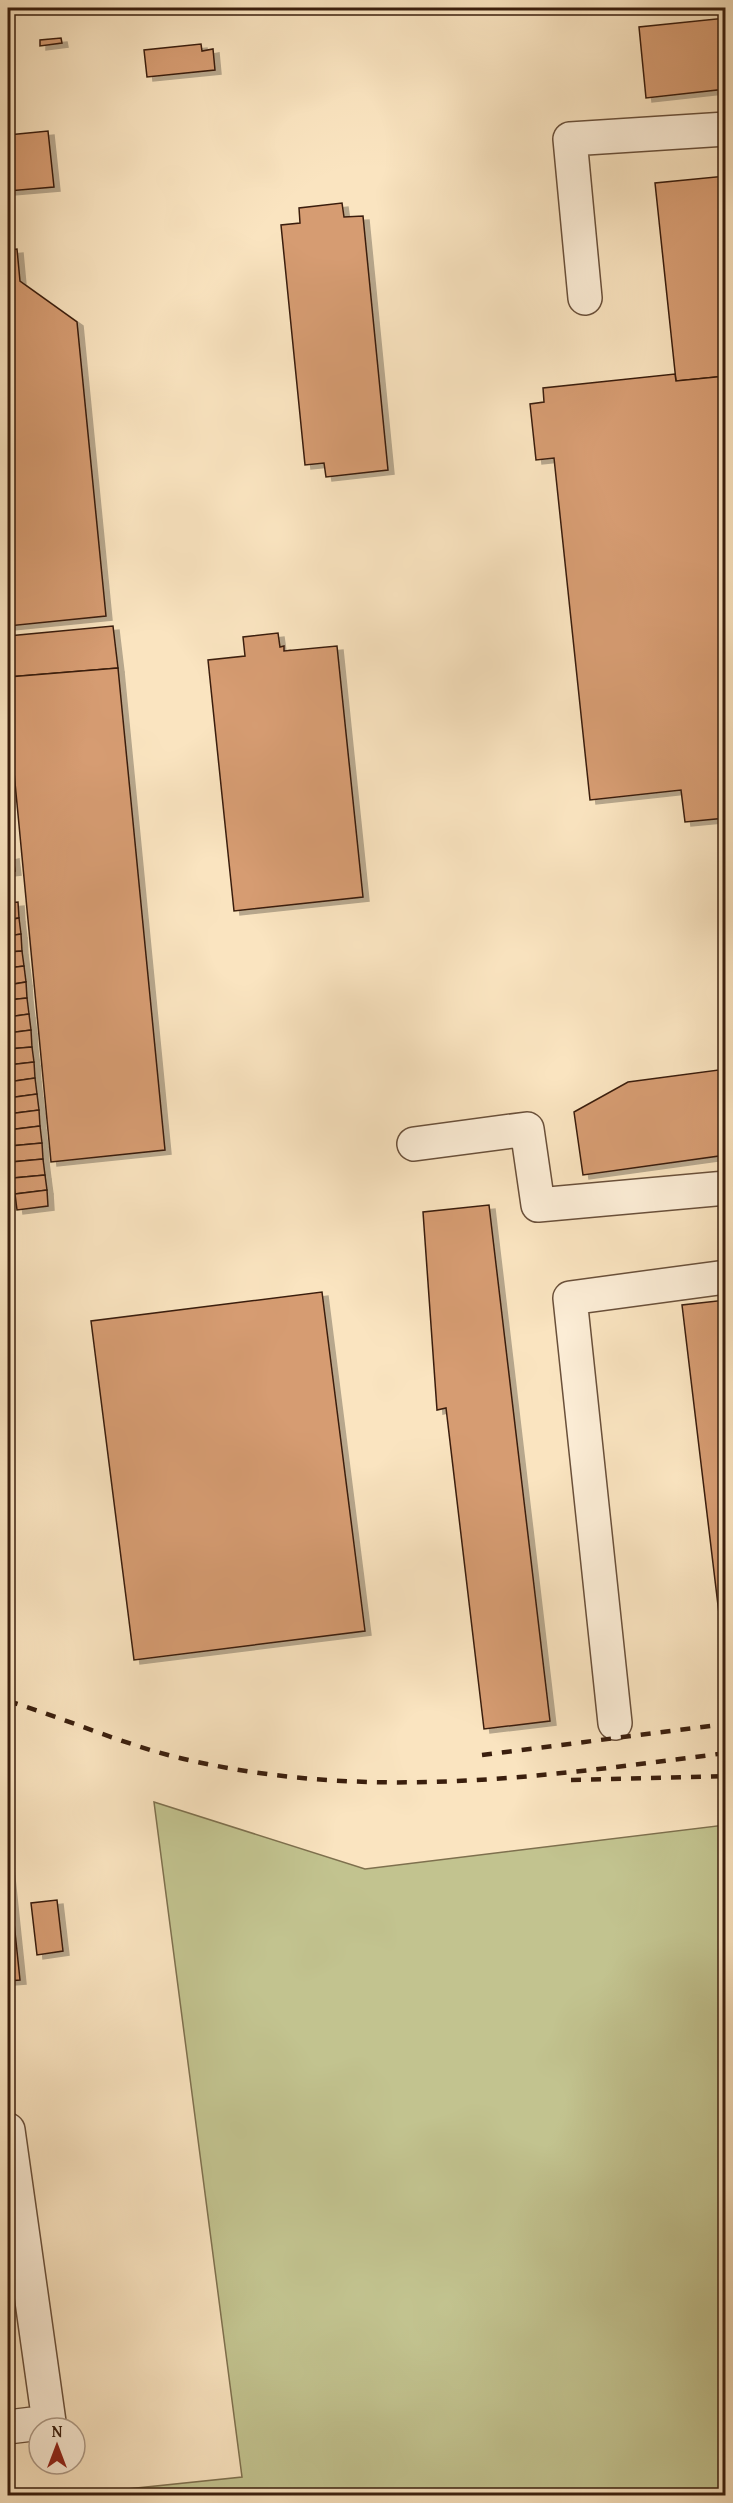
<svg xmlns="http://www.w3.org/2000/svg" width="733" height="2503" font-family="'Gentium Book Plus',serif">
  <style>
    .green { fill: #c2c38f; stroke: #7e704e; stroke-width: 1.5 }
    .building { fill: #d69c72; stroke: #3a1e0d; stroke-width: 1.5; filter: url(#shadow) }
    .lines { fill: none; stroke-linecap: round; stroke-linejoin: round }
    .minor-casing { stroke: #6a503a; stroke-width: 36 }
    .minor { stroke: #fcedd6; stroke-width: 33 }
    .rail { stroke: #3a1e0d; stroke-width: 4.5; stroke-dasharray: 10 10; stroke-linecap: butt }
  </style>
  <defs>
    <filter id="shadow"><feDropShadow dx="6" dy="4" stdDeviation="0" flood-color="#0004"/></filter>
  </defs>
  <rect width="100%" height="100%" fill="#fae4c0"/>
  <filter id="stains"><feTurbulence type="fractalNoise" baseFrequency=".00333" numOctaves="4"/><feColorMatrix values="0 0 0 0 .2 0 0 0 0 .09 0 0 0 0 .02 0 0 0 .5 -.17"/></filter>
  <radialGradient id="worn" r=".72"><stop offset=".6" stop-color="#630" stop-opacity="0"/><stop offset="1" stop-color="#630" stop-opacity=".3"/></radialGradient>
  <path class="green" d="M 154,1802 L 365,1869 L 725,1825 L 725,2495 L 69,2495 L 242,2477 Z"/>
  <g class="building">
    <path d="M 726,18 L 726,89 L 646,98 L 639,27 Z"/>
    <path d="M 61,38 L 62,43 L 40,46 L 40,40 Z"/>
    <path d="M 201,44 L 202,51 L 213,49 L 215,70 L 147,77 L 144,50 Z"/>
    <path d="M 48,131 L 54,187 L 8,191 L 8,135 Z"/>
    <path d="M 726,176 L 726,376 L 676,381 L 655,183 Z"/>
    <path d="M 342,203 L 344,217 L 363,216 L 388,470 L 326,477 L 324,463 L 305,465 L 281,225 L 300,223 L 299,208 Z"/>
    <path d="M 17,249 L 20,281 L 77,322 L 106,616 L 8,626 L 8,250 Z"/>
    <path d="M 675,374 L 676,381 L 726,376 L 726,818 L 685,822 L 681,790 L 590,800 L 554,458 L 536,460 L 530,404 L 544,402 L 543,388 Z"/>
    <path d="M 113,626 L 118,668 L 8,677 L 8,636 Z"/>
    <path d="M 278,633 L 280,647 L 284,646 L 284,651 L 337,646 L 363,897 L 234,911 L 208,660 L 245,656 L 243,637 Z"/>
    <path d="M 118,668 L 165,1150 L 51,1162 L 8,709 L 8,677 Z"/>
    <path d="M 13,855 L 15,871 L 8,872 L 8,856 Z"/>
    <path d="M 18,902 L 19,918 L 8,920 L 8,903 Z"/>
    <path d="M 19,918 L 21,934 L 8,936 L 8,920 Z"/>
    <path d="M 21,934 L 22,951 L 8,952 L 8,936 Z"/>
    <path d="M 22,951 L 24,966 L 8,968 L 8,952 Z"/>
    <path d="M 24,966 L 26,982 L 8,985 L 8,968 Z"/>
    <path d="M 26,982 L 27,998 L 8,1000 L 8,985 Z"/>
    <path d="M 27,998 L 29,1014 L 8,1017 L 8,1000 Z"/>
    <path d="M 29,1014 L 31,1030 L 8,1033 L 8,1017 Z"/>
    <path d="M 31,1030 L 32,1047 L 8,1049 L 8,1033 Z"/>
    <path d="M 32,1047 L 34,1062 L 8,1065 L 8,1049 Z"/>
    <path d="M 34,1062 L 35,1078 L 8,1082 L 8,1065 Z"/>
    <path d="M 726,1069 L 726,1155 L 583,1175 L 574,1112 L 628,1082 Z"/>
    <path d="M 35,1078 L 37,1094 L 8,1098 L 8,1082 Z"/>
    <path d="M 37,1094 L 39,1110 L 8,1114 L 8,1098 Z"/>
    <path d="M 39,1110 L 40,1126 L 8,1130 L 8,1114 Z"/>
    <path d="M 40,1126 L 42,1143 L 10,1146 L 8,1130 Z"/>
    <path d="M 42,1143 L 43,1159 L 11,1162 L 10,1146 Z"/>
    <path d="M 43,1159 L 45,1175 L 13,1178 L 11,1162 Z"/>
    <path d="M 45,1175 L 47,1190 L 15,1194 L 13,1178 Z"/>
    <path d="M 47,1190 L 48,1206 L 17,1210 L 15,1194 Z"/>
    <path d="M 489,1205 L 550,1721 L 484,1729 L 446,1408 L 437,1410 L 423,1212 Z"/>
    <path d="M 322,1292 L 365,1631 L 134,1660 L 91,1321 Z"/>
    <path d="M 726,1300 L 726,1672 L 682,1305 Z"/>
    <path d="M 8,1865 L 20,1980 L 8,1981 Z"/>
    <path d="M 57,1900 L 63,1951 L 37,1955 L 31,1903 Z"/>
  </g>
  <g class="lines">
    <defs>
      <g id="minor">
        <path d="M 585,298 L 570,139 L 726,129"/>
        <path d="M 414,1144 L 527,1129 L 538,1205 L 726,1188"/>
        <path d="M 615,1723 L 570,1298 L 726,1277"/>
        <path d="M 8,2130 L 49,2422 L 8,2427"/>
      </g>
    </defs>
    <use href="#minor" class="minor-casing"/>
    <use href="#minor" class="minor"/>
    <g class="rail">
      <path d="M 8,1701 C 67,1719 124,1745 184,1759 C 369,1802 541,1777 726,1753"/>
      <path d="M 482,1755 L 726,1724"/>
      <path d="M 571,1780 L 726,1776"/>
    </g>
  </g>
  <rect width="733" height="2503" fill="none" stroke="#fae4c0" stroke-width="30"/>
  <rect x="9" y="9" width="715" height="2485" fill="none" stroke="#3a1e0d" stroke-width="3"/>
  <rect x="15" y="15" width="703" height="2473" fill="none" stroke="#3a1e0d" stroke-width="1.5"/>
  <g transform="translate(57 2446)"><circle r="28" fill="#fcedd6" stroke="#ae9a86" stroke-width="1.5"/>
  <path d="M0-4.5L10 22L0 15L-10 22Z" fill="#8f2418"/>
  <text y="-9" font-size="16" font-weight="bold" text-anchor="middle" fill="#3a1e0d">N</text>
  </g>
  <rect width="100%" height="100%" filter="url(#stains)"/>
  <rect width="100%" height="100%" fill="url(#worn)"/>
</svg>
